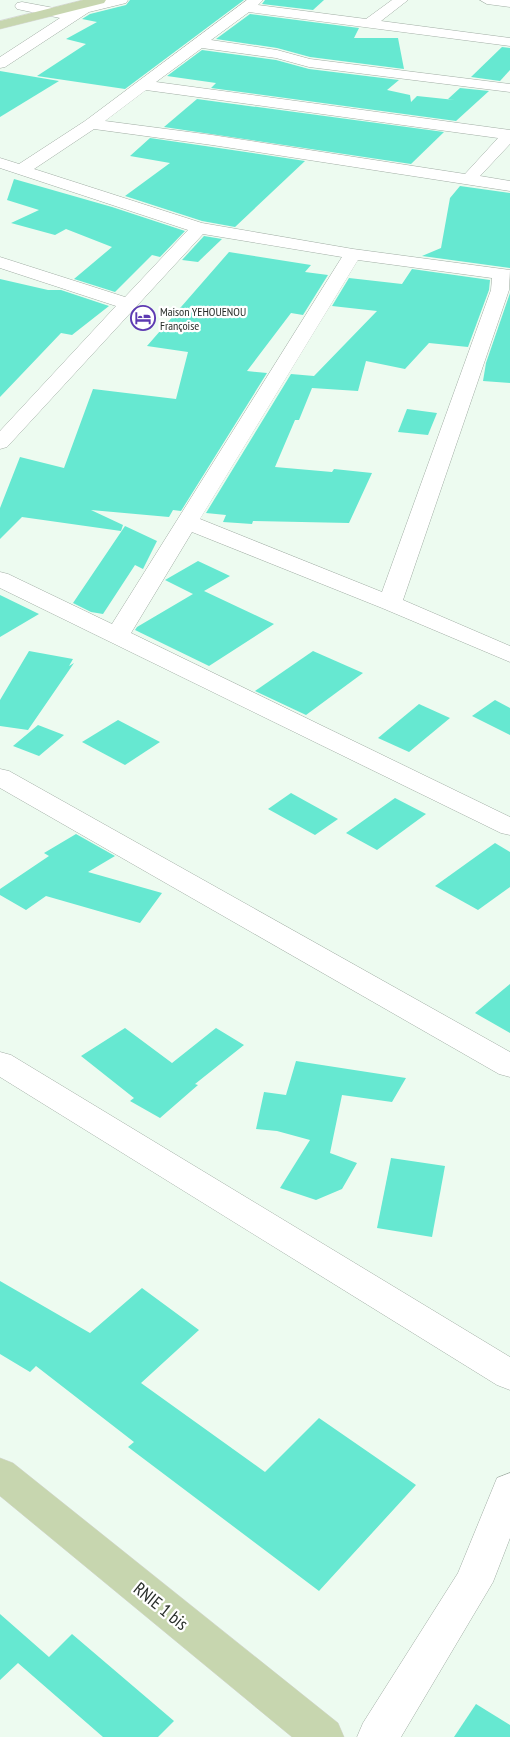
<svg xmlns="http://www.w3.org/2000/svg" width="510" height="1737" font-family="'PT Sans Narrow',sans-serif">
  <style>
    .building { fill: #66e8d1 }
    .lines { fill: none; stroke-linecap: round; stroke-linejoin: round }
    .minor-casing { stroke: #a1ada4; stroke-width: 1 }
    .major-casing { stroke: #d8d9d9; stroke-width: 1 }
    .minor { fill: #fff; fill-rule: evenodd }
    .major { fill: #c7d6af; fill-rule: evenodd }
    .labels { text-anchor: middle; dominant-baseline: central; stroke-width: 4.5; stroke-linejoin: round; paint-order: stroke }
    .far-poi-label { font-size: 12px; fill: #292e2a; stroke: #fff; text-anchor: start }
    .near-street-label { font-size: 18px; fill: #292e2a; stroke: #fff }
  </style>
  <rect width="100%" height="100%" fill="#edfbf0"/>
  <g class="building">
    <path d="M 130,0 L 244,0 L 125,89 L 37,76 L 86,44 L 66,39 L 97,22 L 82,19 L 90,14 L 126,5 Z"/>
    <path d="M 265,0 L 324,0 L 313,10 L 262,4 Z"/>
    <path d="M 250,14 L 359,28 L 354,38 L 398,38 L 404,69 L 310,57 L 277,48 L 216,39 Z"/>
    <path d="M 502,47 L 510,48 L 510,70 L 500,81 L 471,77 Z"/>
    <path d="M 202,50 L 276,60 L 309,69 L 399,80 L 387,90 L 410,95 L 411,102 L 417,96 L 455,100 L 448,99 L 460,88 L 489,91 L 456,121 L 211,88 L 216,83 L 167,76 Z"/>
    <path d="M 0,71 L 59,81 L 0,117 Z"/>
    <path d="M 197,99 L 444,132 L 411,164 L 164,127 Z"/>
    <path d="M 150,138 L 212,147 L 305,161 L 235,227 L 202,221 L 125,196 L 170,163 L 130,156 Z"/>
    <path d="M 14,179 L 112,207 L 185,231 L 160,257 L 152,255 L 115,292 L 74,279 L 112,247 L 66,229 L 55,235 L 11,223 L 39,210 L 7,200 Z"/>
    <path d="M 460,186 L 510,193 L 510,268 L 422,256 L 441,248 L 450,198 Z"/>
    <path d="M 204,236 L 222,239 L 198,262 L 182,260 Z"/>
    <path d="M 229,252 L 311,265 L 305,272 L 328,275 L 303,315 L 291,313 L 247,371 L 267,373 L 181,511 L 173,510 L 169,517 L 91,510 L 123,525 L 121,531 L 22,517 L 0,539 L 0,508 L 20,457 L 64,468 L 93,389 L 176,399 L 188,352 L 147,346 Z"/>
    <path d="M 412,269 L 490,280 L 489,290 L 468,347 L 429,343 L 405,369 L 366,361 L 358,391 L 312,388 L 299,420 L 295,420 L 275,467 L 332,472 L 334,469 L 372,473 L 349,523 L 253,521 L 252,524 L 223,522 L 226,515 L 206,513 L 291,374 L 314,376 L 377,311 L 332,306 L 349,278 L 402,284 Z"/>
    <path d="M 0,279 L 48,290 L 61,290 L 109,306 L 72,335 L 61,333 L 0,397 Z"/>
    <path d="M 510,293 L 510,383 L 483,381 L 486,363 Z"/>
    <path d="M 407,409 L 437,413 L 428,435 L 398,432 Z"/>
    <path d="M 125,526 L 157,541 L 143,569 L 135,565 L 103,614 L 91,612 L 73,603 Z"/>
    <path d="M 198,561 L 230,576 L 204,591 L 274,624 L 209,666 L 135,630 L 137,627 L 193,594 L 165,580 Z"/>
    <path d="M 0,595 L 39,614 L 0,637 Z"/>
    <path d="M 29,651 L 73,659 L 69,666 L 74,663 L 28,730 L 0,726 L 0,700 Z"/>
    <path d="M 313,651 L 363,673 L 306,715 L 255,691 Z"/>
    <path d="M 495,700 L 510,708 L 510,735 L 472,716 Z"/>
    <path d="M 419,704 L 450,718 L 409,752 L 378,738 Z"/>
    <path d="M 118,720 L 160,742 L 125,765 L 82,742 Z"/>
    <path d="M 38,725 L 64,735 L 39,756 L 13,746 Z"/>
    <path d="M 291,793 L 338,819 L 315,835 L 268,809 Z"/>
    <path d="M 395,798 L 426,814 L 377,850 L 346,833 Z"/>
    <path d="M 76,834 L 115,856 L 88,872 L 162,893 L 140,923 L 46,896 L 26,910 L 0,895 L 0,889 L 49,856 L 44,853 Z"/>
    <path d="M 495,843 L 510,852 L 510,887 L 478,910 L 435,886 Z"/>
    <path d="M 510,984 L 510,1033 L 475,1013 Z"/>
    <path d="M 125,1028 L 172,1063 L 216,1028 L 244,1045 L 195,1084 L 198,1085 L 160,1118 L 130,1101 L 134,1098 L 81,1056 Z"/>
    <path d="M 296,1061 L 406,1078 L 392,1102 L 342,1095 L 330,1153 L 357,1163 L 342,1189 L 316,1200 L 280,1188 L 310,1140 L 277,1131 L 256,1129 L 264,1092 L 286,1095 Z"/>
    <path d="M 391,1158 L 445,1166 L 432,1237 L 377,1228 Z"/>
    <path d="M 0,1281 L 90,1333 L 142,1288 L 199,1330 L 141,1383 L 265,1472 L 319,1418 L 416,1485 L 319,1591 L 128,1447 L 134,1442 L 36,1366 L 30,1372 L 0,1354 Z"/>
    <path d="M 0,1614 L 49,1657 L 72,1634 L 174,1721 L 158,1737 L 103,1737 L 18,1663 L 0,1680 Z"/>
    <path d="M 476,1704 L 510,1725 L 510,1737 L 454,1737 Z"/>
  </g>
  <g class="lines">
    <defs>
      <g id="minor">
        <path d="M 104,0 L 128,0 L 126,3 L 89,12 L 5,67 L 0,68 L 0,57 L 60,18 L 17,9 L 15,6 L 17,3 L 22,2 L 70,11 L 79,6 Z"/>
        <path d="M 247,0 L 263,0 L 258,5 L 366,19 L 392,0 L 408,0 L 381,21 L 510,38 L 510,46 L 249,12 L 211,40 L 277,50 L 310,59 L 510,84 L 510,92 L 309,67 L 276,58 L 202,48 L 156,82 L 510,130 L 510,144 L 480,176 L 510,181 L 510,191 L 212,145 L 94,129 L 34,169 L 202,223 L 353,249 L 510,270 L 509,290 L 403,600 L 510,646 L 510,662 L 382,608 L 192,532 L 131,633 L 510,817 L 510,835 L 501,833 L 0,588 L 0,572 L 8,574 L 112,624 L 342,257 L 203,234 L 7,447 L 0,449 L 0,431 L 116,306 L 0,268 L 0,257 L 125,297 L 188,230 L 0,168 L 0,158 L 19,164 L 85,121 ZM 146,90 L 498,138 L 465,174 L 212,135 L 105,121 ZM 358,260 L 492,278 L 491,290 L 382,592 L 200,519 Z"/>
        <path d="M 480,0 L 510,0 L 510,7 L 487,4 Z"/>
        <path d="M 0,769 L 9,771 L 510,1052 L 510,1077 L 499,1074 L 0,788 Z"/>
        <path d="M 0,1052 L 11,1055 L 510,1357 L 510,1390 L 497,1385 L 0,1077 Z"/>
        <path d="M 510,1473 L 510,1538 L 493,1582 L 401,1737 L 357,1737 L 363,1723 L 458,1573 L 497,1478 Z"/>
      </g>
      <g id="major">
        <path d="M 83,0 L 106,0 L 104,3 L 0,29 L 0,21 Z"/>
        <path d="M 0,1458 L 13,1463 L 338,1723 L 344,1737 L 292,1737 L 0,1496 Z"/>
      </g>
    </defs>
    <use href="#minor" class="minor-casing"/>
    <use href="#major" class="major-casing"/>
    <use href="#minor" class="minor"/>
    <use href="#major" class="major"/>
  </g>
  <defs>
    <symbol id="hotel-ring" viewBox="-11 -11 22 22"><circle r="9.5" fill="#fff" stroke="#5d3ab2" stroke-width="1.5"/><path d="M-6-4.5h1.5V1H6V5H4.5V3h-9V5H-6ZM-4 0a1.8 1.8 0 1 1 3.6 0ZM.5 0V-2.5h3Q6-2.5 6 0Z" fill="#5d3ab2"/></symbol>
  </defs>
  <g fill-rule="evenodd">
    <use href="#hotel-ring" x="129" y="304" width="28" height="28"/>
  </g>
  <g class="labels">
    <g class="far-poi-label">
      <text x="160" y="311">Maison YEHOUENOU<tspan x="160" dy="14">Françoise</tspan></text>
    </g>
    <g class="near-street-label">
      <text transform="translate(161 1606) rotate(39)">RNIE 1 bis</text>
    </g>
  </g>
</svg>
